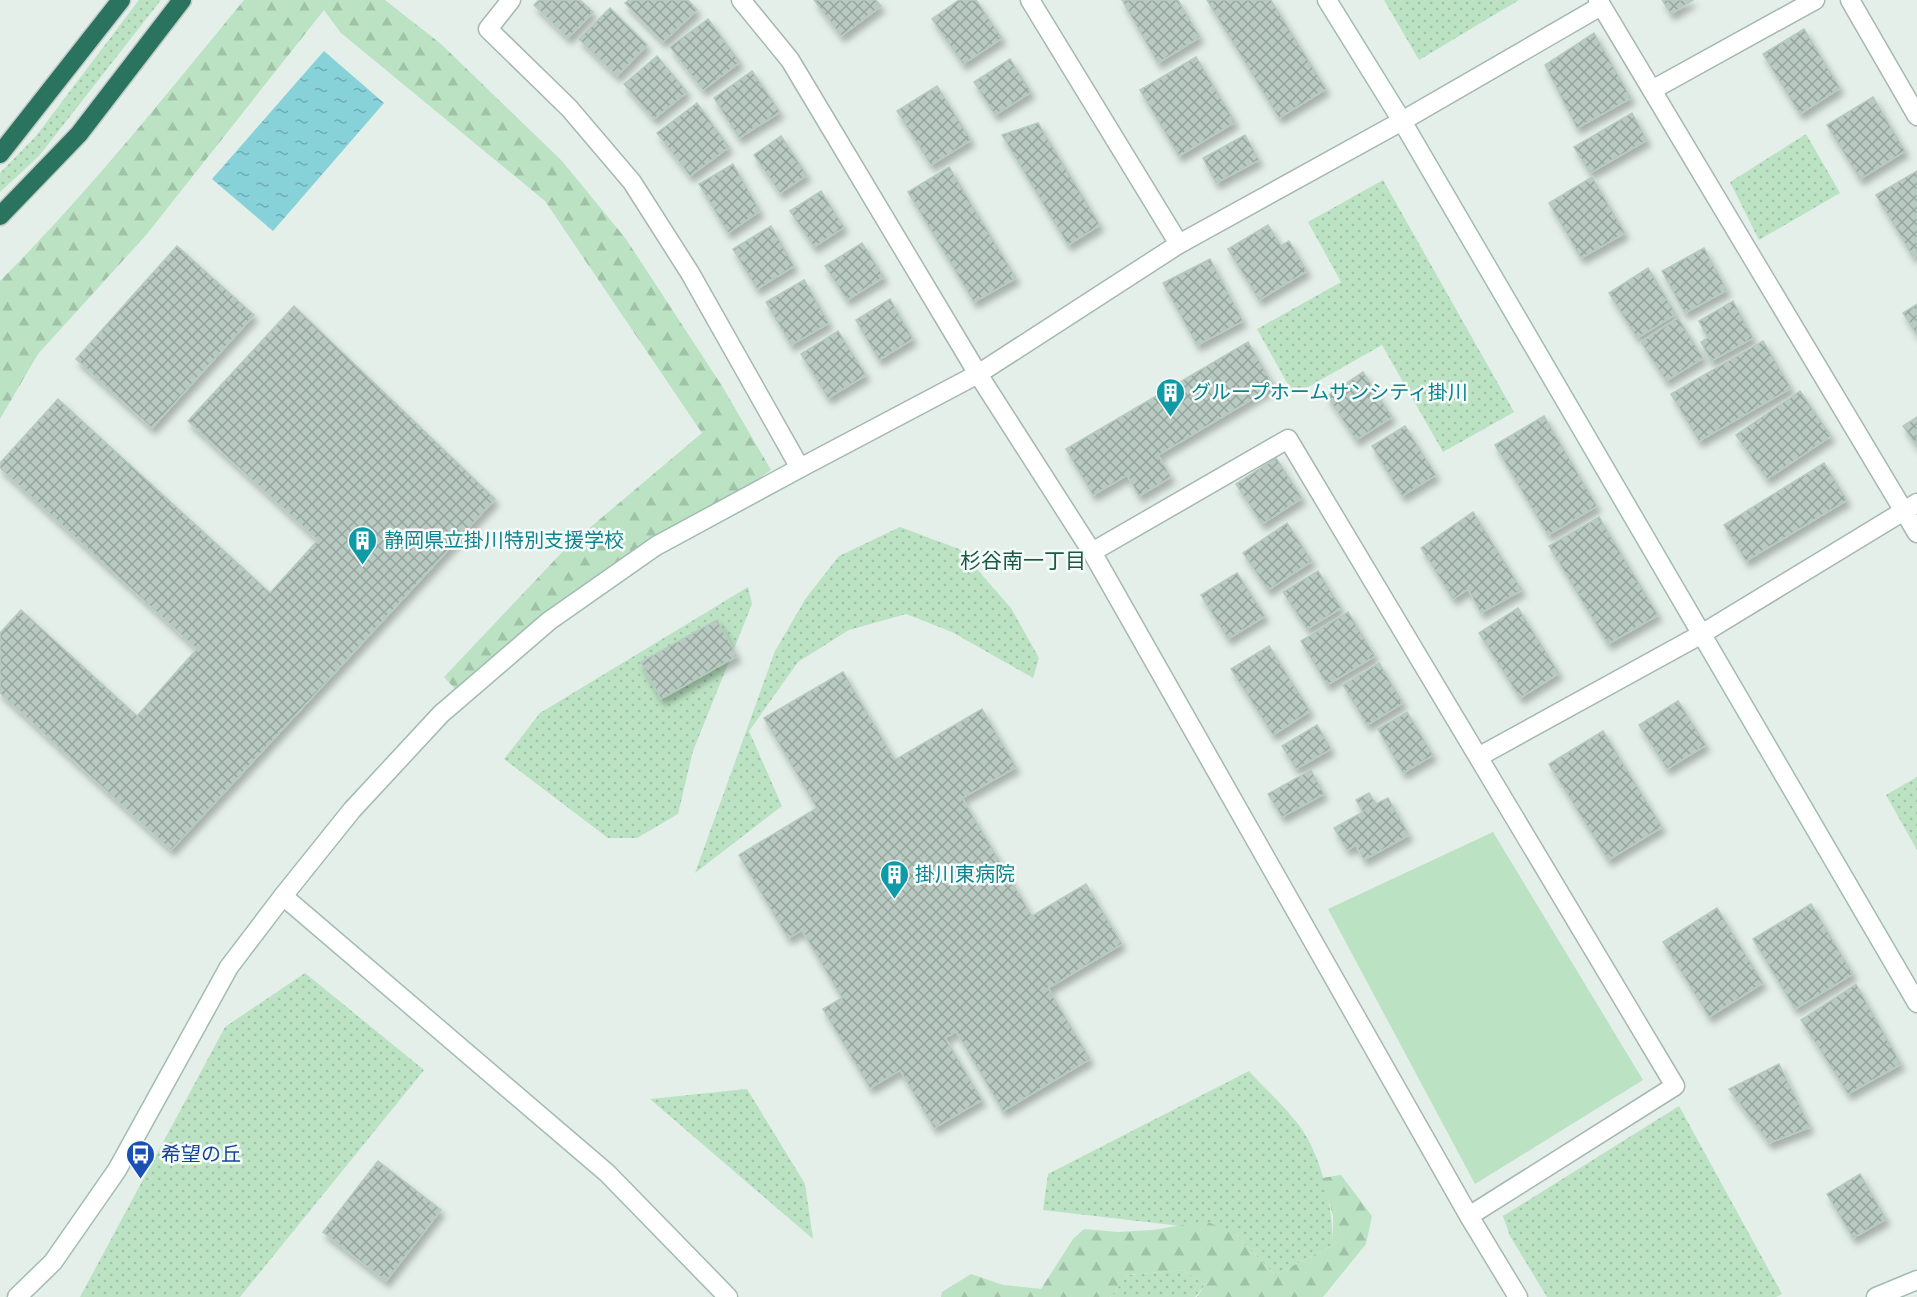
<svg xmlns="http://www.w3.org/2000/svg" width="1917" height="1297" font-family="'Nunito Sans','Noto Sans JP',sans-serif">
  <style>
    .grass { fill: url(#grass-dots) }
    .forest { fill: url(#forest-firs) }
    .park { fill: #bbe2c3 }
    .water { fill: url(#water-ripples) }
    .building { fill: url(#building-cross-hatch); stroke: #b6cac0; stroke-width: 1.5; filter: url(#shadow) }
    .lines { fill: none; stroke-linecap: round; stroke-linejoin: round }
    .street-casing { stroke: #a6b8b0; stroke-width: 21 }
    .secondary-casing { stroke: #a1bcb1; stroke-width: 21 }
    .highway-casing { stroke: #c1cac7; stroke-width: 21 }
    .street { stroke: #fff; stroke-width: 18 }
    .secondary { stroke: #fff; stroke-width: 18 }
    .highway { stroke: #2a735f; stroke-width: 18 }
    .labels { text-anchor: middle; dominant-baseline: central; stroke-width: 5; stroke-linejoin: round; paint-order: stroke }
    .culture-label { font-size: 20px; fill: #0d838f; stroke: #f5fbf8; text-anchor: start }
    .transit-label { font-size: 20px; fill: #164399; stroke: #f5fbf8; text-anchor: start }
    .neighbourhood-label { font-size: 21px; fill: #1a5845; stroke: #f5fbf8 }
  </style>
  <defs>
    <pattern id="grass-dots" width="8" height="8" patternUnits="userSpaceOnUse" patternTransform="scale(1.5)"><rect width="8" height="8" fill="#bbe2c3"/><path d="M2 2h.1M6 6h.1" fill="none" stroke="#a0c3a8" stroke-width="1.8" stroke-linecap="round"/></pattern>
    <pattern id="forest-firs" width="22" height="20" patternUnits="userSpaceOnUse" patternTransform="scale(1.5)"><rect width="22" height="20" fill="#bbe2c3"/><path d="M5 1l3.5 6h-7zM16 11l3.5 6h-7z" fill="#a0c3a8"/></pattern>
    <pattern id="water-ripples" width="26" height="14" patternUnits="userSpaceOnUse" patternTransform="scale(1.5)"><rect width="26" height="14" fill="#87d2d9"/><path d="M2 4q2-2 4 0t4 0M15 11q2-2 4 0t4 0" fill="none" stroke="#6eacb1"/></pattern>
    <pattern id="building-cross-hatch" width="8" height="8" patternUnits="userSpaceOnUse" patternTransform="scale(1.5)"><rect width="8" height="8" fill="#b9cac2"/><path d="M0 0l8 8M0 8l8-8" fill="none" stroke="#96a69f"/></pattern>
    <filter id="shadow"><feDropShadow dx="3.5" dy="6" stdDeviation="3" flood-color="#0004"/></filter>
  </defs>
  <rect width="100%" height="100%" fill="#e4efe9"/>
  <g class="grass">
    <path d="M 139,0 L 161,0 L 39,156 L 0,192 L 0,173 L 36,136 Z"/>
    <path d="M 1384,0 L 1519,0 L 1419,60 Z"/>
    <path d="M 1806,134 L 1840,193 L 1759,240 L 1730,182 Z"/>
    <path d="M 1383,180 L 1514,412 L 1443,452 L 1382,345 L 1294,395 L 1257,329 L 1341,282 L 1308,222 Z"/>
    <path d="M 900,527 L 959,549 L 1011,608 L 1039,658 L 1033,678 L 952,632 L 906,614 L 849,630 L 798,662 L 749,731 L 782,806 L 695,873 L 775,651 L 806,598 L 839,556 Z"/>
    <path d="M 748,587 L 752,604 L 693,751 L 678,814 L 637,838 L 608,838 L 504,759 L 540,713 Z"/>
    <path d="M 1917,777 L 1917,850 L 1886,795 Z"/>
    <path d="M 305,973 L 424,1070 L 240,1297 L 80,1297 L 225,1027 Z"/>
    <path d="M 1249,1071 C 1266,1090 1292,1113 1305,1134 C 1323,1164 1333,1210 1333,1245 L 1275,1275 L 1233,1232 L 1043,1210 L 1048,1174 Z"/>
    <path d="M 747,1089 L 805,1184 L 813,1239 L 650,1099 Z"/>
    <path d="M 1679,1106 L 1782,1294 L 1776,1297 L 1547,1297 L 1510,1236 L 1503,1216 Z"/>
    <path d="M 1183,1270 L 1205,1285 L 1195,1297 L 1110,1297 L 1128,1275 Z"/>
  </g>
  <g class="forest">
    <path d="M 244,0 L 385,0 L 441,44 L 562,161 L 626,239 L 722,386 L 771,470 L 456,690 L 444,677 L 567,547 L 702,433 L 545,201 L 341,33 L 324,10 L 147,234 L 38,354 L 0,419 L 0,281 C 88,193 165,96 244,0 Z"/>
    <path d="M 1341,1175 L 1372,1216 L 1366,1244 L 1323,1297 L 1197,1297 L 1205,1285 L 1183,1270 L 1128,1275 L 1110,1297 L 941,1297 L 942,1292 L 971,1274 L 1003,1285 L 1041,1289 L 1073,1239 L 1084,1229 L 1118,1232 L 1153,1230 L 1205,1221 L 1233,1232 L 1275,1275 L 1333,1245 L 1333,1216 L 1322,1178 Z"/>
  </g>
  <path class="park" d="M 1493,832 L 1643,1080 L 1475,1184 L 1328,909 Z"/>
  <path class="water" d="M 324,51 L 384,103 L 273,231 L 212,179 Z"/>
  <g class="building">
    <path d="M 539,0 L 580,0 L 593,12 L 568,38 L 534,5 Z"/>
    <path d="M 629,0 L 688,0 L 697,10 L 663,42 L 625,3 Z"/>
    <path d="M 814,0 L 876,0 L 881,6 L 841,36 Z"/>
    <path d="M 959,0 L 976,0 L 1002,38 L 963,64 L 932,19 Z"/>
    <path d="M 1122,0 L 1178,0 L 1200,37 L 1158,63 Z"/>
    <path d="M 1207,0 L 1271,0 L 1326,89 L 1279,118 Z"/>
    <path d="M 1662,0 L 1693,0 L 1671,14 Z"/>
    <path d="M 610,8 L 647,45 L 617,76 L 579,39 Z"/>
    <path d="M 708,19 L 740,62 L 703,90 L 670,47 Z"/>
    <path d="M 1804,29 L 1840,88 L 1800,114 L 1763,54 Z"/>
    <path d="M 1594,33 L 1631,98 L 1577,128 L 1545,65 Z"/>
    <path d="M 657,56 L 687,92 L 654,119 L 624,84 Z"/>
    <path d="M 1196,57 L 1235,122 L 1179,156 L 1140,90 Z"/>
    <path d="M 1010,59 L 1031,92 L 995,115 L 974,82 Z"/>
    <path d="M 752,71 L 780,112 L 739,138 L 714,98 Z"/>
    <path d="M 937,86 L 971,140 L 931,165 L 897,111 Z"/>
    <path d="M 1873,97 L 1905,151 L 1860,179 L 1827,125 Z"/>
    <path d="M 697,103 L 729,147 L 690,176 L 657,133 Z"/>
    <path d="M 1632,113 L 1647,140 L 1590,173 L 1574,147 Z"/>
    <path d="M 1038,123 L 1100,225 L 1068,245 L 1002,135 Z"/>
    <path d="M 1245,135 L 1259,160 L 1216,183 L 1203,158 Z"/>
    <path d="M 781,136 L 807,175 L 780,193 L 754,155 Z"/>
    <path d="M 733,164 L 760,211 L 728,233 L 699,184 Z"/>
    <path d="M 949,167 L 1016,278 L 974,302 L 908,192 Z"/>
    <path d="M 1917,171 L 1917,254 L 1913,257 L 1876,195 Z"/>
    <path d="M 1592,177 L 1625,233 L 1581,258 L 1549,203 Z"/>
    <path d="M 821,191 L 844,227 L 814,247 L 790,211 Z"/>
    <path d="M 1268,225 L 1281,246 L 1289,241 L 1307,271 L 1259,300 L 1228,249 Z"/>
    <path d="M 771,226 L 794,266 L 757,289 L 733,249 Z"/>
    <path d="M 862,243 L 884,277 L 847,300 L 825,266 Z"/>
    <path d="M 177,246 L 254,315 L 152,428 L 76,359 Z"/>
    <path d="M 1704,248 L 1727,290 L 1685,313 L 1662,271 Z"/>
    <path d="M 1210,259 L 1243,321 L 1197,345 L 1163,283 Z"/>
    <path d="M 1648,268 L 1676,314 L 1637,338 L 1609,293 Z"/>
    <path d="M 804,280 L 829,323 L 791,345 L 766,302 Z"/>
    <path d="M 890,299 L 913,339 L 879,360 L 856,320 Z"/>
    <path d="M 1733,301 L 1753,338 L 1711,361 L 1701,342 L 1708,338 L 1699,321 Z"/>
    <path d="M 1917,304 L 1917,335 L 1903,313 Z"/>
    <path d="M 294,306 L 495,499 L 171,850 L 0,693 L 0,633 L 21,610 L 137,716 L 197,649 L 0,468 L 0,463 L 58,399 L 270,593 L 318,540 L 188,421 Z"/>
    <path d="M 1678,318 L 1703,358 L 1666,381 L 1641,342 Z"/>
    <path d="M 838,331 L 866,375 L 828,398 L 801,354 Z"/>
    <path d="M 1763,341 L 1791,388 L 1699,441 L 1671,394 Z"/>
    <path d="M 1248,342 L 1274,386 L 1158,455 L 1171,477 L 1139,496 L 1127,475 L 1093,495 L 1066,449 Z"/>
    <path d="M 1363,372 L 1392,417 L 1356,440 L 1327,396 Z"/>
    <path d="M 1800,391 L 1831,436 L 1767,479 L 1736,435 Z"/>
    <path d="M 1544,416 L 1597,506 L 1548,535 L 1495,445 Z"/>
    <path d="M 1917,417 L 1917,447 L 1903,426 Z"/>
    <path d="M 1405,426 L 1436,475 L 1402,496 L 1372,446 Z"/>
    <path d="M 1276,458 L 1302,498 L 1262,524 L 1236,484 Z"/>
    <path d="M 1824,463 L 1847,500 L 1746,561 L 1724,525 Z"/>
    <path d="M 1473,512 L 1522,590 L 1481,613 L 1468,589 L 1453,599 L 1421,548 Z"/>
    <path d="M 1599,517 L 1658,615 L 1608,644 L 1549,546 Z"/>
    <path d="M 1287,523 L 1312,561 L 1268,590 L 1243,553 Z"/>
    <path d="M 1318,571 L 1341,608 L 1307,629 L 1283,592 Z"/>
    <path d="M 1237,573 L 1265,616 L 1228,639 L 1201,595 Z"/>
    <path d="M 1518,608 L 1559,673 L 1520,698 L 1479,633 Z"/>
    <path d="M 1348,612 L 1375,656 L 1327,685 L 1301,641 Z"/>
    <path d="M 717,620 L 737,656 L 661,699 L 641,662 Z"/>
    <path d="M 1269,646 L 1310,711 L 1273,735 L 1231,669 Z"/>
    <path d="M 1379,663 L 1403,703 L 1367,725 L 1343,685 Z"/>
    <path d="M 843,672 L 895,760 L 982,709 L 1016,767 L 962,798 L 1032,916 L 1086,884 L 1122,944 L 1048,988 L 1090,1059 L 1003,1111 L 956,1031 L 945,1038 L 982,1100 L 934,1128 L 900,1070 L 870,1088 L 823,1009 L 842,998 L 802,930 L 788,938 L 739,855 L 817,808 L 764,718 Z"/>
    <path d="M 1678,701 L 1706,745 L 1667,769 L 1639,725 Z"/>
    <path d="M 1407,712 L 1433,755 L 1403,773 L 1378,729 Z"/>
    <path d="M 1317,725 L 1331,749 L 1296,769 L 1282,746 Z"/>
    <path d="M 1603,731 L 1662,827 L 1608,860 L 1549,764 Z"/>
    <path d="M 1311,770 L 1324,794 L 1282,817 L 1268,794 Z"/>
    <path d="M 1369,793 L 1376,804 L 1388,798 L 1409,835 L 1364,860 L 1356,845 L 1347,850 L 1334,828 L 1363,812 L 1356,800 Z"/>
    <path d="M 1811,904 L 1853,974 L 1795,1009 L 1753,939 Z"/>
    <path d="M 1717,908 L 1763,983 L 1709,1017 L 1663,942 Z"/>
    <path d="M 1856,984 L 1901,1064 L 1848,1094 L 1801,1020 Z"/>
    <path d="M 1779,1064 L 1810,1127 L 1769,1143 L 1729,1089 Z"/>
    <path d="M 378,1161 L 441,1210 L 386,1281 L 323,1232 Z"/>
    <path d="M 1860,1174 L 1886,1219 L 1853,1238 L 1827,1194 Z"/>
  </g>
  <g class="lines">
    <defs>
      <g id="street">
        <path d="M 511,0 L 488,29 L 569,108 L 632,182 L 690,273 L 800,468 L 978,374 L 1179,244 L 1402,121 L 1601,6"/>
        <path d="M 741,0 L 790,60 L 978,374 L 1092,552 L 1469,1216 L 1518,1297"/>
        <path d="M 1030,0 L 1179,244"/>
        <path d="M 1598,0 L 1917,533"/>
        <path d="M 1850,0 L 1917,116"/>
        <path d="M 1652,90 L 1815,0"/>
        <path d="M 1092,552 L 1288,439 L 1675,1086 L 1469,1216"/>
        <path d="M 1480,756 L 1700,635 L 1917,503"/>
      </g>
      <g id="secondary">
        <path d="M 1327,0 L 1402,121 L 1917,1003"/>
        <path d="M 283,896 L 352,810 L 441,714 L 549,621 L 656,546 L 800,468"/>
        <path d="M 17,1297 L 53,1262 L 117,1170 L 229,967 L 283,896 L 607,1173 L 728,1297"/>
        <path d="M 1876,1297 L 1917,1280"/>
      </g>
      <g id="highway">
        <path d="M 0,154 L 121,0"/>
        <path d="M 0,216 L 79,134 L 182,0"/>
      </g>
    </defs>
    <use href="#street" class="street-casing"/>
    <use href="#secondary" class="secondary-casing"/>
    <use href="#highway" class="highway-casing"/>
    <use href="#street" class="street"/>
    <use href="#secondary" class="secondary"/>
    <use href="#highway" class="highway"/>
  </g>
  <defs>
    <symbol id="building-pin" viewBox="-11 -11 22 30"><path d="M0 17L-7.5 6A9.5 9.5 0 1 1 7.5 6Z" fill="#0f9aa8" stroke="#f5fbf8"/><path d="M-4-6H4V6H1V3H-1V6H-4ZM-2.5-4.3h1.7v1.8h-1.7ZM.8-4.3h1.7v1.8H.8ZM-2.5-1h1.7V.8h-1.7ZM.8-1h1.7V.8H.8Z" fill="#fff"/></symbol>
    <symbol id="bus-pin" viewBox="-11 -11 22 30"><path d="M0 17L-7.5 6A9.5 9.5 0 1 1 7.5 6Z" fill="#1a4fb4" stroke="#f5fbf8"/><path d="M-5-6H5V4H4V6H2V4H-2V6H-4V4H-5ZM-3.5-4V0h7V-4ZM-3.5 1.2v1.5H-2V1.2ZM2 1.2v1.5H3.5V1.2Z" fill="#fff"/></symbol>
  </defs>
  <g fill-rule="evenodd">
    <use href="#building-pin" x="1154" y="376" width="33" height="45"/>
    <use href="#building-pin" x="346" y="524" width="33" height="45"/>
    <use href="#building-pin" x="878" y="858" width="33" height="45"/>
    <use href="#bus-pin" x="124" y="1138" width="33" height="45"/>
  </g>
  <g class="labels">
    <g class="culture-label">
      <text x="1191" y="392">グループホームサンシティ掛川</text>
      <text x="384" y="540">静岡県立掛川特別支援学校</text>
      <text x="915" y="874">掛川東病院</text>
    </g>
    <g class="transit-label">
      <text x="161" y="1154">希望の丘</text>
    </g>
    <g class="neighbourhood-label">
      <text x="1023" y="561">杉谷南一丁目</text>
    </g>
  </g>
</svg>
